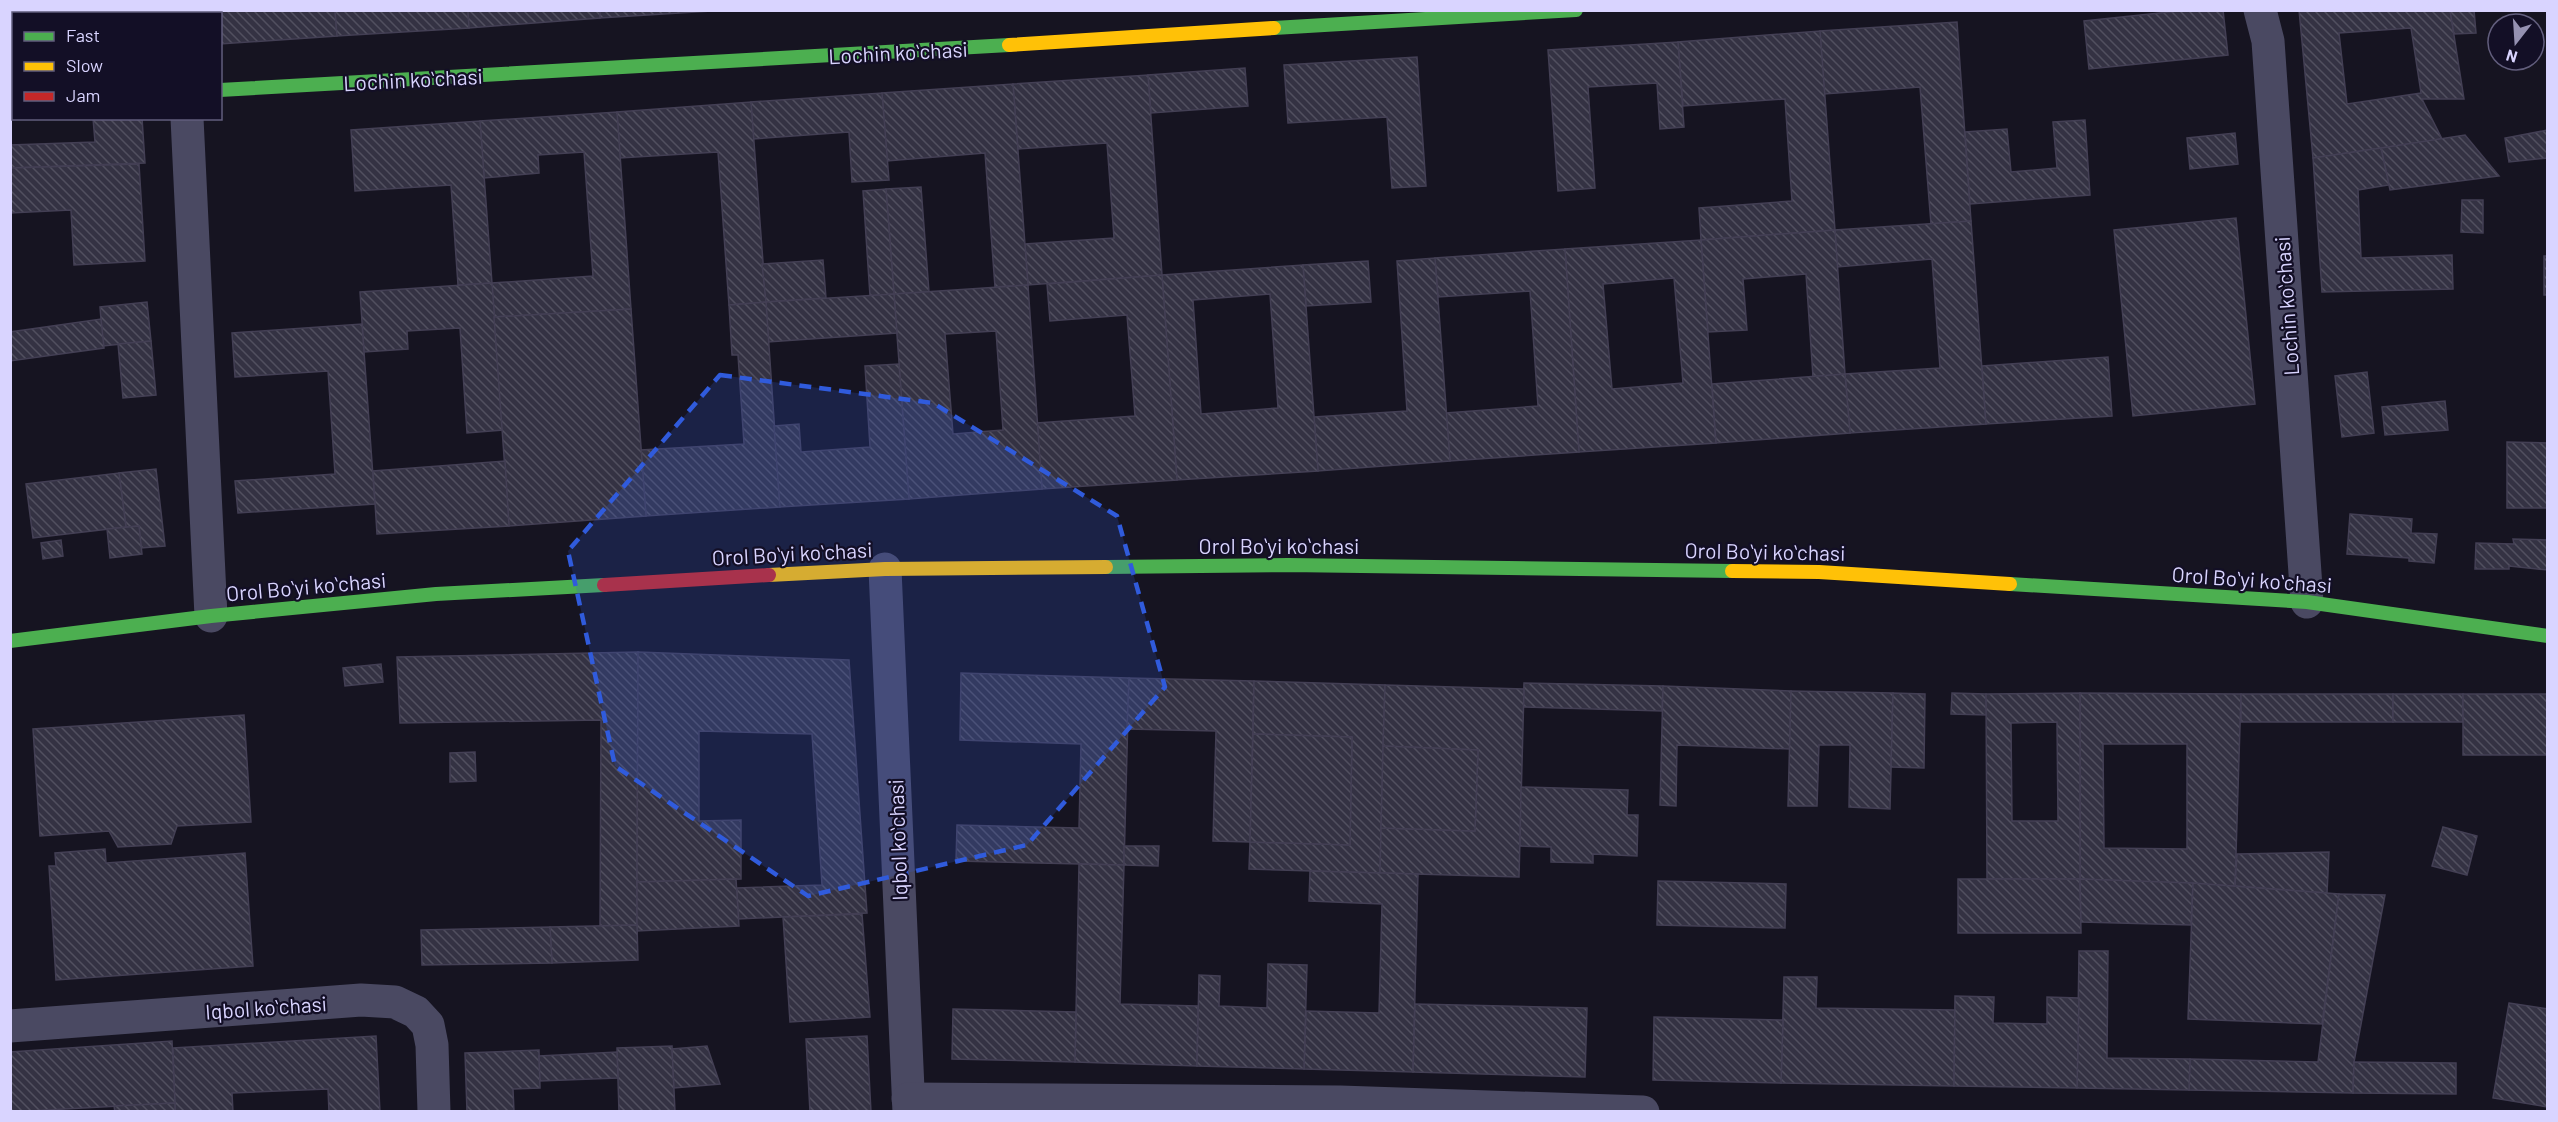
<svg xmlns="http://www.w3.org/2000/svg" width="2558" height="1122" font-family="Barlow,sans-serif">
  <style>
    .building { fill: url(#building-back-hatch); stroke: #433f54; stroke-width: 1.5; fill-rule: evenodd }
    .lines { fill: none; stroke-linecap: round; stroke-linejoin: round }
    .street { stroke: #4a4962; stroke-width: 33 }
    .fast { stroke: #4caf50; stroke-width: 14 }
    .slow { stroke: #ffc107; stroke-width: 14 }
    .jam { stroke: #c62828; stroke-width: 14 }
    .marked { fill: #305bdc; fill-opacity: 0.2; stroke: #305bdc; stroke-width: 4.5; stroke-dasharray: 12 8; stroke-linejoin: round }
    .labels { text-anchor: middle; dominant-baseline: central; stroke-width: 4.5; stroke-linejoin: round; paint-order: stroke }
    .street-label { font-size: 21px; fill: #d9d4ff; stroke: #130f26 }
  </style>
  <defs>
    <pattern id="building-back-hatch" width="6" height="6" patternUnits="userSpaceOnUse" patternTransform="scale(1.5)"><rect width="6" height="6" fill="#343243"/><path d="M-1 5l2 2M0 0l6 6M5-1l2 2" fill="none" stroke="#514f5f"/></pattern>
  </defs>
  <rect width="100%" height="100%" fill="#161421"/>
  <g class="building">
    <path d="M 36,10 L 151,10 L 151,11 L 134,14 L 14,14 L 14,80 L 10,81 L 10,12 Z"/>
    <path d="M 196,10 L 335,10 L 337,36 L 220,44 L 220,14 L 197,14 Z"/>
    <path d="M 335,10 L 468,10 L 469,28 L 337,36 Z"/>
    <path d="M 468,10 L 600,10 L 600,18 L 469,28 Z"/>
    <path d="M 600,10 L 728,10 L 600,18 Z"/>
    <path d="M 2188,10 L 2223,10 L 2228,55 L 2089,69 L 2084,21 Z"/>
    <path d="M 2299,10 L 2450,10 L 2464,99 L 2422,99 L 2442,139 L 2313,158 ZM 2411,28 L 2421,93 L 2347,104 L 2339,33 Z"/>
    <path d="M 2450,10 L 2474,10 L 2476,33 L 2454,34 Z"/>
    <path d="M 1957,22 L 1971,221 L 1931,224 L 1920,87 L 1824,94 L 1820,31 Z"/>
    <path d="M 1820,31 L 1835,230 L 1701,240 L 1699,208 L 1792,201 L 1785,99 L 1683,106 L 1678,42 Z"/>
    <path d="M 1678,42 L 1684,127 L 1660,129 L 1657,83 L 1588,87 L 1595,188 L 1558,191 L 1548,50 Z"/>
    <path d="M 1417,57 L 1426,186 L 1392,188 L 1387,117 L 1288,123 L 1284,65 Z"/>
    <path d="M 1245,68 L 1248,106 L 1151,113 L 1148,75 Z"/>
    <path d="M 1148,75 L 1162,275 L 1028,285 L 1025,244 L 1114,238 L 1107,143 L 1018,149 L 1013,84 Z"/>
    <path d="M 1013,84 L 1028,285 L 995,287 L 985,153 L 887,161 L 882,93 Z"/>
    <path d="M 882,93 L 889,180 L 852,182 L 849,132 L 753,139 L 751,102 Z"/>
    <path d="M 751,102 L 766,302 L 729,305 L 718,152 L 620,158 L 617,112 Z"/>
    <path d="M 617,112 L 631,309 L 494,317 L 492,283 L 593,276 L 584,152 L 538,155 L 539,173 L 484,178 L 480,121 Z"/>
    <path d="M 93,118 L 142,118 L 145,163 L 10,168 L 10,145 L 95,142 Z"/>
    <path d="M 2085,120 L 2090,195 L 1970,204 L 1965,132 L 2007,129 L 2011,172 L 2057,168 L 2053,122 Z"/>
    <path d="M 480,121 L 492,283 L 458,285 L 451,185 L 355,191 L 351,130 Z"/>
    <path d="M 2548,130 L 2548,158 L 2509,162 L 2505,138 Z"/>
    <path d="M 2235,133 L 2238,164 L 2190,169 L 2187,138 Z"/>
    <path d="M 2465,135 L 2499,176 L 2390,190 L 2381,148 Z"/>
    <path d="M 2381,148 L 2389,185 L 2358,190 L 2361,258 L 2452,255 L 2453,289 L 2322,292 L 2313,158 Z"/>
    <path d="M 139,164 L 145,261 L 74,265 L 71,210 L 10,213 L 10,168 Z"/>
    <path d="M 921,187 L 929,292 L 894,294 L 886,189 Z"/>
    <path d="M 886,189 L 894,294 L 870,296 L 863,191 Z"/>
    <path d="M 2462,200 L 2483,200 L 2483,233 L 2461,232 Z"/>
    <path d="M 2236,218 L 2255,404 L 2133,416 L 2114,230 Z"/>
    <path d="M 1971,221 L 1986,424 L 1850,433 L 1845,374 L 1940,368 L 1932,259 L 1837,267 L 1835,230 Z"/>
    <path d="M 1835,230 L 1845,374 L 1813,377 L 1806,274 L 1743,279 L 1747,330 L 1708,332 L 1701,240 Z"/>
    <path d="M 1701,240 L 1716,443 L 1579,452 L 1565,249 ZM 1674,278 L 1683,383 L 1612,389 L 1603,284 Z"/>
    <path d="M 1565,249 L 1579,452 L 1450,461 L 1446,413 L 1538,406 L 1530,291 L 1438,297 L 1435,258 Z"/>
    <rect x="2544" y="256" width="4" height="39"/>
    <path d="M 1435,258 L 1450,461 L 1318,471 L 1314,417 L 1407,411 L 1397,261 Z"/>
    <path d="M 823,260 L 826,298 L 766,302 L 762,264 Z"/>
    <path d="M 1368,261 L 1371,302 L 1306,306 L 1303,265 Z"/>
    <path d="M 1303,265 L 1318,471 L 1177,480 L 1162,275 ZM 1270,294 L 1278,408 L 1201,414 L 1193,300 Z"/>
    <path d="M 1162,275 L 1177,480 L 1042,489 L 1037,423 L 1135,416 L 1127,315 L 1050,321 L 1047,284 Z"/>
    <path d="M 492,283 L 503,430 L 467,433 L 460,328 L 407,331 L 408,349 L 364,352 L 360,292 Z"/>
    <path d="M 1028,285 L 1042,489 L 909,499 L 894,294 ZM 996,331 L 1003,430 L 953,434 L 945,334 Z"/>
    <path d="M 894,294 L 897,333 L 768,342 L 766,302 Z"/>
    <path d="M 147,302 L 151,341 L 103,346 L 100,307 Z"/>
    <path d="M 766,302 L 780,507 L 646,516 L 641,450 L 744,444 L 738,355 L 732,355 L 729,305 Z"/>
    <path d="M 631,309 L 646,516 L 509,526 L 494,317 Z"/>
    <path d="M 101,319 L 104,348 L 10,361 L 10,332 Z"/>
    <path d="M 362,324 L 375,504 L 238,513 L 235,481 L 335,474 L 328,371 L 235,377 L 232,333 Z"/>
    <path d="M 151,341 L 156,395 L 123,398 L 118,344 Z"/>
    <path d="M 2108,357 L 2112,416 L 1986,424 L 1982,366 Z"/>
    <path d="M 899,364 L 909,499 L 780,507 L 774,426 L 799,424 L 801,452 L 870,447 L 865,366 Z"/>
    <path d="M 2367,372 L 2374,433 L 2342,437 L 2335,376 Z"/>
    <path d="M 1845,374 L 1850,433 L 1716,443 L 1712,384 Z"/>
    <path d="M 2445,401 L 2448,430 L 2385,435 L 2382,407 Z"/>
    <path d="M 2507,442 L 2548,443 L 2548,508 L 2507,508 Z"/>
    <path d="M 505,461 L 509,526 L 377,534 L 373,471 Z"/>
    <path d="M 156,469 L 165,546 L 141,548 L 139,526 L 126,527 L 119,473 Z"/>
    <path d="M 119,473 L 126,527 L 33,538 L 26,484 Z"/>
    <path d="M 2350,514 L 2412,519 L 2411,533 L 2437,534 L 2434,563 L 2409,561 L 2409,558 L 2347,554 Z"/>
    <path d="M 139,526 L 142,554 L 110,558 L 107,529 Z"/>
    <path d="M 2513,539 L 2548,540 L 2548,570 L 2509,566 L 2509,569 L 2475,569 L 2476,543 L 2514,544 Z"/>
    <path d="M 61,540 L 63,556 L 43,559 L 41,543 Z"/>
    <path d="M 638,652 L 637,925 L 600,926 L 601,720 L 400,723 L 397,657 Z"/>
    <path d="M 638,652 L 849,660 L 867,913 L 738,919 L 737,888 L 822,885 L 812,734 L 699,731 L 699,821 L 741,820 L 741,879 L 637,882 Z"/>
    <path d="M 381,664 L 383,682 L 345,686 L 343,668 Z"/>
    <path d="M 961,673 L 1129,678 L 1124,865 L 956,861 L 957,825 L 1079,828 L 1081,744 L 960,740 Z"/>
    <path d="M 1129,678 L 1254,681 L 1250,842 L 1213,841 L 1216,731 L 1127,729 Z"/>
    <path d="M 1254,681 L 1385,685 L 1380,873 L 1249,869 L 1250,842 L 1350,845 L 1352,737 L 1253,734 Z"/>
    <path d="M 1524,683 L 1663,686 L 1662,711 L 1523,707 Z"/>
    <path d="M 1385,685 L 1524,689 L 1519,877 L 1380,873 L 1381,828 L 1475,831 L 1478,750 L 1383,746 Z"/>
    <path d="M 1663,686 L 1791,691 L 1790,749 L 1677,745 L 1676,806 L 1660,805 Z"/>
    <path d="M 1791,691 L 1893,693 L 1890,809 L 1849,807 L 1850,745 L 1819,745 L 1817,806 L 1788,806 Z"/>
    <path d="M 1893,693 L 1925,694 L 1924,768 L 1891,767 Z"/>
    <path d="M 1952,693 L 1986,694 L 1987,715 L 1951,714 Z"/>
    <path d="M 2080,693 L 2241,694 L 2235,886 L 2080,879 ZM 2103,744 L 2187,744 L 2187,849 L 2104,848 Z"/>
    <path d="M 2080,693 L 2080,879 L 1987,879 L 1986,694 ZM 2057,722 L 2058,821 L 2012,821 L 2011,723 Z"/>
    <rect x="2241" y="694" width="152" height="28"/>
    <rect x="2393" y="694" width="70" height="28"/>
    <rect x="2463" y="694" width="85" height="61"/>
    <path d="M 244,715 L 251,822 L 177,826 L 171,844 L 118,847 L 109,831 L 40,836 L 33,729 Z"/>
    <path d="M 1253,734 L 1352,737 L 1350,845 L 1250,842 Z"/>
    <path d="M 1383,746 L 1478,750 L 1475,831 L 1381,828 Z"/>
    <path d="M 475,752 L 476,781 L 450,782 L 450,753 Z"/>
    <path d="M 1521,787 L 1628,790 L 1627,815 L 1638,815 L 1637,856 L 1593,854 L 1593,863 L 1551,862 L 1551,847 L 1520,846 Z"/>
    <path d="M 2443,827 L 2477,836 L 2467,875 L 2432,866 Z"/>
    <path d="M 1124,846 L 1159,846 L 1158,866 L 1124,865 Z"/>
    <path d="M 105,849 L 106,863 L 245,853 L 253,966 L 56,980 L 49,866 L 56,866 L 55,853 Z"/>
    <path d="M 2329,852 L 2327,893 L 2235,886 L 2237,854 Z"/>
    <path d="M 1079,864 L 1124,865 L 1120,1004 L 1198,1006 L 1197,1066 L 1075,1062 Z"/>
    <path d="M 1310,871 L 1418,874 L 1413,1072 L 1304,1069 L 1306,1011 L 1379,1013 L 1382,904 L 1309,901 Z"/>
    <path d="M 736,879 L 739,926 L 637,931 L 637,882 Z"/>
    <path d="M 1958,879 L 2080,879 L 2081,933 L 1958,933 Z"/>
    <path d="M 2080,879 L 2193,883 L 2191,925 L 2081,922 Z"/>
    <path d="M 1658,881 L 1786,884 L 1785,928 L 1657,925 Z"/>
    <path d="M 2193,883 L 2339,894 L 2322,1024 L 2188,1019 Z"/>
    <path d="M 2339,894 L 2385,895 L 2354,1062 L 2353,1093 L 2189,1090 L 2190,1059 L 2318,1062 Z"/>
    <path d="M 862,914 L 870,1017 L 790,1022 L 783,917 Z"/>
    <path d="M 637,925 L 638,960 L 552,963 L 550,927 Z"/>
    <path d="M 550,927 L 552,963 L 422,965 L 421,930 Z"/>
    <path d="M 2079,951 L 2108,951 L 2107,1058 L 2190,1059 L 2189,1090 L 2077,1088 Z"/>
    <path d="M 1268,964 L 1307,965 L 1304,1069 L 1197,1066 L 1199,975 L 1220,976 L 1219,1006 L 1267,1008 Z"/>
    <path d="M 1784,977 L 1817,977 L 1816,1008 L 1955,1010 L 1954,1086 L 1781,1083 Z"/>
    <path d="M 1955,996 L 1994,997 L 1993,1023 L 2047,1024 L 2047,997 L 2079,998 L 2077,1088 L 1954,1086 Z"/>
    <path d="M 2509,1003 L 2548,1009 L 2548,1107 L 2493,1098 Z"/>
    <path d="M 1415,1004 L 1587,1008 L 1585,1077 L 1413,1072 Z"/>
    <path d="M 953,1009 L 1076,1012 L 1075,1062 L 952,1059 Z"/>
    <path d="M 1654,1017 L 1783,1020 L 1781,1083 L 1653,1080 Z"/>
    <path d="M 376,1036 L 380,1112 L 329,1112 L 328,1089 L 232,1093 L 233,1112 L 175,1112 L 173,1048 Z"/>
    <path d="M 867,1036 L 871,1112 L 810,1112 L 806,1039 Z"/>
    <path d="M 172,1041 L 175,1103 L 10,1112 L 10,1052 Z"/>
    <path d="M 672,1046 L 675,1112 L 619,1112 L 617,1048 Z"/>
    <path d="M 707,1046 L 720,1084 L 674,1088 L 672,1049 Z"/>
    <path d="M 539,1050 L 540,1088 L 513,1089 L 514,1112 L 467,1112 L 465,1053 Z"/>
    <path d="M 617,1052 L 618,1078 L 540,1081 L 539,1056 Z"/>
    <path d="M 2354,1062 L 2456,1063 L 2456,1094 L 2353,1093 Z"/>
    <path d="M 175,1103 L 175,1112 L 115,1112 L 114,1106 Z"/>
  </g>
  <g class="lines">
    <g class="street">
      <path d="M 179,10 L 179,14"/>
      <path d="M 2260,10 L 2268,41 L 2307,602"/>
      <path d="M 187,118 L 211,616"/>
      <path d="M 885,569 L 909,1112"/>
      <path d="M 10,1026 L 361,1000 L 395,1002 L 416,1012 L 428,1025 L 432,1045 L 434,1112"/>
      <path d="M 908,1099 L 1340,1102 L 1643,1112"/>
    </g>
    <g class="fast">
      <path d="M 1274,28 L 1576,10"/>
      <path d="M 220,90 L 1009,45"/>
      <path d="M 1106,567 L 1288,565 L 1732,571"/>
      <path d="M 2010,584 L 2307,602 L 2548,636"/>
      <path d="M 10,641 L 211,616 L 436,594 L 604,585"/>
    </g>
    <g class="slow">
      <path d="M 1009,45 L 1274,28"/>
      <path d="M 1732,571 L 1819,572 L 2010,584"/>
      <path d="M 769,575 L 885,569 L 1106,567"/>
    </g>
    <path class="jam" d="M 604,585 L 769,575"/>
  </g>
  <path class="marked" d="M 720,375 L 933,403 L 1117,516 L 1165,687 L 1027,845 L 808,896 L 615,766 L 568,551 Z"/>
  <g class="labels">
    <g class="street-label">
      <text transform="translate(898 52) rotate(-3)">Lochin koʻchasi</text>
      <text transform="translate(413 79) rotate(-3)">Lochin koʻchasi</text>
      <text transform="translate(2286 306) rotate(-94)">Lochin koʻchasi</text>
      <text x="1279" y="545">Orol Boʻyi koʻchasi</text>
      <text transform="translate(1765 551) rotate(1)">Orol Boʻyi koʻchasi</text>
      <text transform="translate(792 553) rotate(-3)">Orol Boʻyi koʻchasi</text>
      <text transform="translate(2252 579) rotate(4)">Orol Boʻyi koʻchasi</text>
      <text transform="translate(306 586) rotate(-5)">Orol Boʻyi koʻchasi</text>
      <text transform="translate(897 840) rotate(-92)">Iqbol koʻchasi</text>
      <text transform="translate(266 1007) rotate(-4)">Iqbol koʻchasi</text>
    </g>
  </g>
  <rect width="2558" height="1122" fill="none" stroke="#d9d4ff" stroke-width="24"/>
  <rect x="12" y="12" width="210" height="108" fill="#130f26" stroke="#625e7d" stroke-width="1.5"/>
  <rect x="24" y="32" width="30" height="9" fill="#4caf50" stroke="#625e7d" stroke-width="1.5"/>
  <text x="66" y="42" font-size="18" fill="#d9d4ff">Fast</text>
  <rect x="24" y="62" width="30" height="9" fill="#ffc107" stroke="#625e7d" stroke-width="1.5"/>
  <text x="66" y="72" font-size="18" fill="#d9d4ff">Slow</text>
  <rect x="24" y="92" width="30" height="9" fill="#c62828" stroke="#625e7d" stroke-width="1.5"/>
  <text x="66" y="102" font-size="18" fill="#d9d4ff">Jam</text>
  <g transform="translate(2516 42) rotate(197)"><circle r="28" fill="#130f26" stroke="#625e7d" stroke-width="1.5"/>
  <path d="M0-4.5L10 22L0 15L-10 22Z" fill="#9591b1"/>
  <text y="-9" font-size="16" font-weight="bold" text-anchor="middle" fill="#d9d4ff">N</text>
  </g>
</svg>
